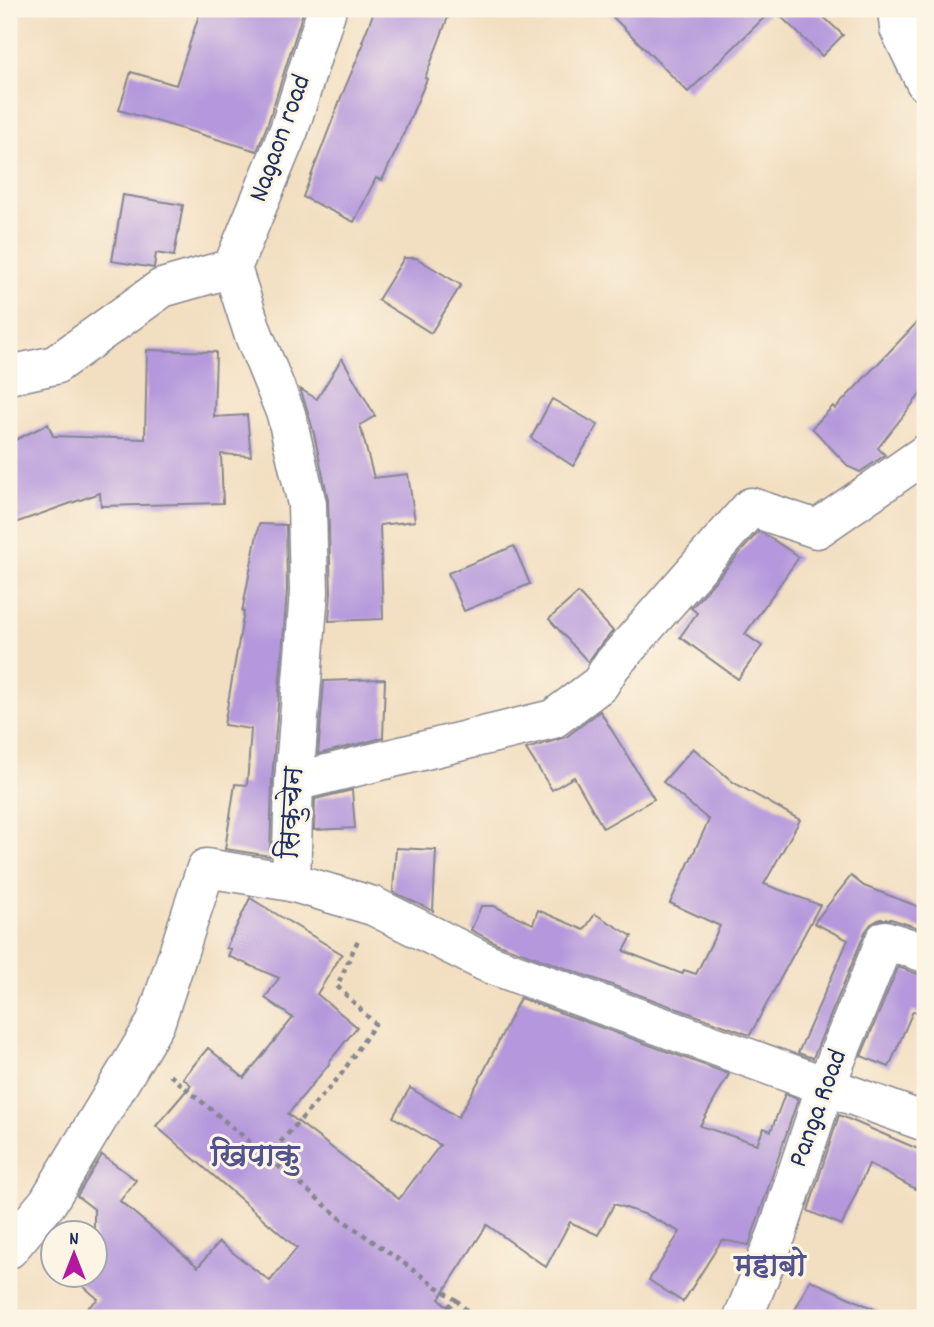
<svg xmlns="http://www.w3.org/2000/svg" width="934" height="1327" font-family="Dekko,'Playpen Sans Deva',sans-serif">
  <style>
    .building { fill: #b497dc }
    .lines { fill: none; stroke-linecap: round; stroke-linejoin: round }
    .minor-casing { stroke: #86868f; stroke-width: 41 }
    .path { stroke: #86868f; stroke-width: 4.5; stroke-dasharray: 5 5; stroke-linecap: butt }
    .minor { stroke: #fff; stroke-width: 38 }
    .labels { text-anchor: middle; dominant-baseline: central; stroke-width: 6; stroke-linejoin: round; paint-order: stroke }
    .street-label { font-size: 28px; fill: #1b2f5e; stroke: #fcf5e5 }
    .neighbourhood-label { font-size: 30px; font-weight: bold; fill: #51538a; stroke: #fcf5e5 }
  </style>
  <rect width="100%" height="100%" fill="#fcf5e5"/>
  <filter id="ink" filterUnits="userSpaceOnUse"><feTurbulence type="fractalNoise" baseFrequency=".0143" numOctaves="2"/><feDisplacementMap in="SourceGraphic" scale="14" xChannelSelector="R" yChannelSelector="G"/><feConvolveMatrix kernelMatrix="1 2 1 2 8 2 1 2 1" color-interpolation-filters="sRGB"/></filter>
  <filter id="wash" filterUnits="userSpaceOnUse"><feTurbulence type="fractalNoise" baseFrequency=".00686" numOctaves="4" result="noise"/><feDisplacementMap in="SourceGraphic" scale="28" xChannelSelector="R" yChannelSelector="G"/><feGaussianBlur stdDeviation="1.57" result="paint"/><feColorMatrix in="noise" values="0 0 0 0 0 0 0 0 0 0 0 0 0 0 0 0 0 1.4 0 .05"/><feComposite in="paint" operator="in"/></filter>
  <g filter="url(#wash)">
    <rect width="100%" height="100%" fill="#f2dec0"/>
    <g id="blocks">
      <g class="building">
        <path d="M 201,9 L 304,9 L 268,123 L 257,151 L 119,110 L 131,72 L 176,85 Z"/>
        <path d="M 375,9 L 451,9 L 425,78 L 427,79 L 397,149 L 382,180 L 376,178 L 354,222 L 303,197 L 342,95 L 364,43 L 362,42 Z"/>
        <path d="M 605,9 L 773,9 L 688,92 Z"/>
        <path d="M 773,9 L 815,9 L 843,35 L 822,56 Z"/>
        <path d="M 123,195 L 183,205 L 174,256 L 156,253 L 154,268 L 112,261 Z"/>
        <path d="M 404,258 L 416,258 L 461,285 L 431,333 L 378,300 Z"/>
        <path d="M 925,314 L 925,388 L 878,448 L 885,455 L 860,472 L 849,467 L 812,428 L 833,406 L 835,409 Z"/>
        <path d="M 147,350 L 216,352 L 214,417 L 247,415 L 251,456 L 221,454 L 223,503 L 101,506 L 100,493 L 9,525 L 9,443 L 48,424 L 53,436 L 145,439 Z"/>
        <path d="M 342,358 L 375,416 L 360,425 L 374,478 L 408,474 L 415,521 L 380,525 L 383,619 L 329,621 L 331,592 L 328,499 L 314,434 L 307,409 L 300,389 L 317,399 Z"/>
        <path d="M 552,399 L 598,425 L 573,466 L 531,438 Z"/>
        <path d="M 259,524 L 286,525 L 287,591 L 272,780 L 270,856 L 225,849 L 235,784 L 247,785 L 251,729 L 224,725 L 244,612 L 242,612 Z"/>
        <path d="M 758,532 L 766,535 L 799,557 L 745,634 L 762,646 L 738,679 L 680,637 L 697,613 L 691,608 L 694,605 Z"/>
        <path d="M 514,546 L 530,584 L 464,611 L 448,573 Z"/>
        <path d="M 578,593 L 613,631 L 595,652 L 588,662 L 549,619 Z"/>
        <path d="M 385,679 L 383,738 L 318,754 L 324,681 Z"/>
        <path d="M 600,711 L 654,799 L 603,828 L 574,777 L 552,790 L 526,749 L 566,737 Z"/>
        <path d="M 693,748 L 733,782 L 800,820 L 764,884 L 820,905 L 750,1035 L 496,943 L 471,930 L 481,906 L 494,906 L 533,924 L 538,910 L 584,930 L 595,914 L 632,936 L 624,951 L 682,974 L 684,970 L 696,974 L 720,926 L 670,903 L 709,820 L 663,782 Z"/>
        <path d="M 352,790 L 355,828 L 314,830 L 315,799 Z"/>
        <path d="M 396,848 L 436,850 L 433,911 L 393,892 Z"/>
        <path d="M 851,876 L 864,886 L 925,909 L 925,930 L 891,919 L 880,919 L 871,924 L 865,932 L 813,1058 L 798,1053 L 848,940 L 814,923 Z"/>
        <path d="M 250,898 L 342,954 L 317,994 L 357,1027 L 329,1062 L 330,1063 L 288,1114 L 399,1199 L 440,1145 L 393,1117 L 410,1088 L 458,1117 L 481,1077 L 520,998 L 729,1074 L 700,1126 L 757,1144 L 764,1128 L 771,1131 L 785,1094 L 798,1099 L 749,1245 L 722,1240 L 683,1302 L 649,1280 L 680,1232 L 647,1215 L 614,1204 L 598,1235 L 570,1222 L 546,1267 L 487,1225 L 439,1299 L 459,1318 L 76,1318 L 98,1299 L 75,1279 L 79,1275 L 94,1275 L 94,1209 L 77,1196 L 102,1155 L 136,1180 L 120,1201 L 198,1267 L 219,1242 L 270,1281 L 297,1248 L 156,1126 L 191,1085 L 183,1078 L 208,1048 L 244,1078 L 293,1018 L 265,998 L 279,978 L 228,956 L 231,949 L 226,948 Z"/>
        <path d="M 898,967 L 918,974 L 925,974 L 925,1015 L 913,1011 L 889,1067 L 861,1056 Z"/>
        <path d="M 839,1115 L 925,1152 L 925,1194 L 869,1164 L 842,1225 L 808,1211 Z"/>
        <path d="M 810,1280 L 894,1318 L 791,1318 Z"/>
      </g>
    </g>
  </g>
  <g filter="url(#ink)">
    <use href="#blocks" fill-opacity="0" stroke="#86868f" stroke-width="2"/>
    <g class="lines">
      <defs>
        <g id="minor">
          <path d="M 897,9 L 899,28 L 925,82"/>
          <path d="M 232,268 L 253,333 L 286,414 L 307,504 L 309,592 L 294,782 L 291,882 L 373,906 L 487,963 L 925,1122"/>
          <path d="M 232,268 L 289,130 L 327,9"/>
          <path d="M 9,375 L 55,365 L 162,288 L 232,268"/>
          <path d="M 294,782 L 553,719 L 600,684 L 611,666 L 751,507 L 817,529 L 925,454"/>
          <path d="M 9,1249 L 48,1202 L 155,1024 L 206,868 L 291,882"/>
          <path d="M 743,1318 L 777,1234 L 826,1085 L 885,940 L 925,953"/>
        </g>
      </defs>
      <use href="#minor" class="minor-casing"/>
      <g class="path">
        <path d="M 170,1075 L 344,1221 L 456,1300 L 435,1318"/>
        <path d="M 267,1157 L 340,1076 L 375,1024 L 337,986 L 358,940"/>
        <path d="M 456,1300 L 475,1318"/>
      </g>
      <use href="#minor" class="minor"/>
    </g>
  </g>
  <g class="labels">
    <g class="street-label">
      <text transform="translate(282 139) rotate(-70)">Nagaon road</text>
      <text transform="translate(294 813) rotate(-87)">सिकुचेन</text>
      <text transform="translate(820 1109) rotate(-70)">Panga Road</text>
    </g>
    <g class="neighbourhood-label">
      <text x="255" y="1158">खिपाकु</text>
      <text x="770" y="1268">महाबो</text>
    </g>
  </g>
  <rect width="934" height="1327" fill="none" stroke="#fcf5e5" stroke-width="35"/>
  <g transform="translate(74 1254)"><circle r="33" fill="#fcf5e5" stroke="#a2a6af" stroke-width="2"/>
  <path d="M0-5L12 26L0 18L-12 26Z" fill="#b5179e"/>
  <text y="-10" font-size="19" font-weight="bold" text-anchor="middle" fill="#1b2f5e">N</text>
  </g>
</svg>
